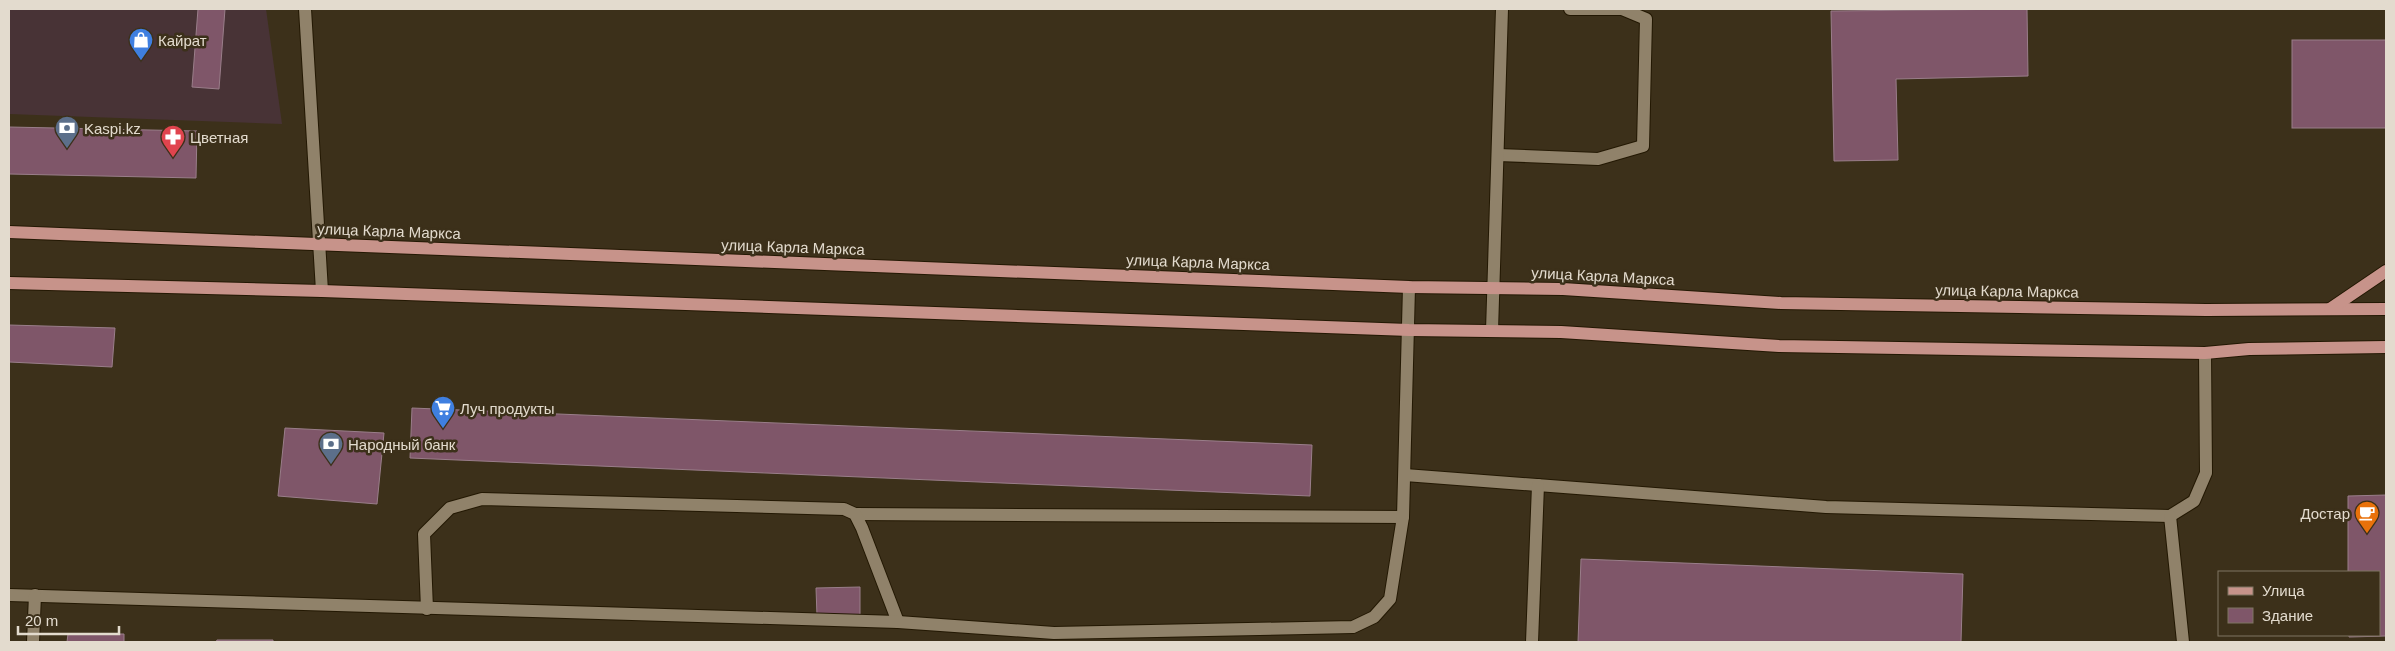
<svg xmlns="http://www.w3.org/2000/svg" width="2395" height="651" font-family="Arial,sans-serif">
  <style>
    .commercial { fill: #483336 }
    .building { fill: #7f5669; stroke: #9a7e8a }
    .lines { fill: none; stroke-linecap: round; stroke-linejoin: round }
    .lane-casing { stroke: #231803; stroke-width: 14 }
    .street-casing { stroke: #231803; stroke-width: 14 }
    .primary-casing { stroke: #231803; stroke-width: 14 }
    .lane { stroke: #90826a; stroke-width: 12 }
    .street { stroke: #90826a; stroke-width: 12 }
    .primary { stroke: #c7938a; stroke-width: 12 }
    .labels { text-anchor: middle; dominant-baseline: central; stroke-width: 5; stroke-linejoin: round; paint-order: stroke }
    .poi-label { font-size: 15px; fill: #e3dbce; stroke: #3c301a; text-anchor: start }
    .street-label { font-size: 15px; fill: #e3dbce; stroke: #3c301a }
  </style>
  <rect width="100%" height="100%" fill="#3c301a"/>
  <path class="commercial" d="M 9,9 L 266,9 L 282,124 L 9,114 Z"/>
  <g class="building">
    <path d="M 198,9 L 225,9 L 219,89 L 192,87 Z"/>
    <path d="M 2027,9 L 2028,76 L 1896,79 L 1898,160 L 1834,161 L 1831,11 Z"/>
    <rect x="2292" y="40" width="94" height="88"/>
    <path d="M 9,127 L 197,131 L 196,178 L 9,174 Z"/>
    <path d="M 9,325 L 115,328 L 112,367 L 9,362 Z"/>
    <path d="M 412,408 L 1312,445 L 1310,496 L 410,458 Z"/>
    <path d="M 285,428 L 384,433 L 377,504 L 278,496 Z"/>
    <path d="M 2386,495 L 2386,636 L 2349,637 L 2349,635 L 2379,635 L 2379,572 L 2348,572 L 2348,496 Z"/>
    <path d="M 1581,559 L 1963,574 L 1961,642 L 1578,642 Z"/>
    <path d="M 860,587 L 860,615 L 817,616 L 816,588 Z"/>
    <path d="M 68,634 L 124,634 L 124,642 L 67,642 Z"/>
    <path d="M 217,640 L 273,640 L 273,642 L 216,642 Z"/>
  </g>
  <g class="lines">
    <defs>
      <g id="lane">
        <path d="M 1498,155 L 1598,159 L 1643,146 L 1646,19 L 1622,9 L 1570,9"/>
        <path d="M 1492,331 L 1502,9"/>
        <path d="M 1405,475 L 1826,507 L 2170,516 L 2194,501 L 2206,473 L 2205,353"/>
        <path d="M 855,514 L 1403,517"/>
        <path d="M 2170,516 L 2183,642"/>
        <path d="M 427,609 L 424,534 L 450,508 L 482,499 L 844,509 L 855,514 L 862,528 L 898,622"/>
        <path d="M 1532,642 L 1538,485"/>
      </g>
      <g id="street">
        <path d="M 305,9 L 322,291"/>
        <path d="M 9,595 L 898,622 L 1054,633 L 1353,627 L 1374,617 L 1390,599 L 1403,517 L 1409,287"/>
        <path d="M 33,642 L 35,595"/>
      </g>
      <g id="primary">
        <path d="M 9,232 L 1409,287 L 1563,289 L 1781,303 L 2206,310 L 2386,309"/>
        <path d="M 9,283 L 322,291 L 1409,330 L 1561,332 L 1779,346 L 2205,353 L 2249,349 L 2386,347"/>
        <path d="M 2330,309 L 2386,271"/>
      </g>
    </defs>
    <use href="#lane" class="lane-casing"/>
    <use href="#street" class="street-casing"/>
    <use href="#primary" class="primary-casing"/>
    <use href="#lane" class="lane"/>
    <use href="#street" class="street"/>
    <use href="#primary" class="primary"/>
  </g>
  <defs>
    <symbol id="shop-pin" viewBox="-11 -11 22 30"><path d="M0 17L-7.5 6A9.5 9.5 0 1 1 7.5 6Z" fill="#3f7fe0" stroke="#3c301a"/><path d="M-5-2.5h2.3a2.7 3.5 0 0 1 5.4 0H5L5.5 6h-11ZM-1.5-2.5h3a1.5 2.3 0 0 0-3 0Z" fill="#fff"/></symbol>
    <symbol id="bank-pin" viewBox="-11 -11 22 30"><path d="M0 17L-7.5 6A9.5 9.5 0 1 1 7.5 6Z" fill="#5c6f8a" stroke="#3c301a"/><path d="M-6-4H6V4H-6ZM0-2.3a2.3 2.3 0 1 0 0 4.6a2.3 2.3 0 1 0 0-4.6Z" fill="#fff"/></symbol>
    <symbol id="pharmacy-pin" viewBox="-11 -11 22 30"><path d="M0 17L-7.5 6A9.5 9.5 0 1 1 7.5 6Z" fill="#e0444e" stroke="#3c301a"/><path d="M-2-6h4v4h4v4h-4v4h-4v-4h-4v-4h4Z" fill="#fff"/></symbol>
    <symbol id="supermarket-pin" viewBox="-11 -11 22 30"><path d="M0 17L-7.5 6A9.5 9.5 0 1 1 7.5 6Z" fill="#3f7fe0" stroke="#3c301a"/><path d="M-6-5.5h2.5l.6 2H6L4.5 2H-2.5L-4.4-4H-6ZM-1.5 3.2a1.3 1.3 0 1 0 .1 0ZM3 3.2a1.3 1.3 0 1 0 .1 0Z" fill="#fff"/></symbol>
    <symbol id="cafe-pin" viewBox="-11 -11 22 30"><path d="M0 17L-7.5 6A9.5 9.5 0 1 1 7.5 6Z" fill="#e8710a" stroke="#3c301a"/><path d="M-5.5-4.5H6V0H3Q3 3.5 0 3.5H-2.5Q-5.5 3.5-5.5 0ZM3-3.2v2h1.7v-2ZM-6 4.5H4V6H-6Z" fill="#fff"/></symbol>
  </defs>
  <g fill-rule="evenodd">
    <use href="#shop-pin" x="127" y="26" width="28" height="38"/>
    <use href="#bank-pin" x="53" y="114" width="28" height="38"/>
    <use href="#pharmacy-pin" x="159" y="123" width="28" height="38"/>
    <use href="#supermarket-pin" x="429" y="394" width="28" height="38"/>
    <use href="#bank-pin" x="317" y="430" width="28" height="38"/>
    <use href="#cafe-pin" x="2353" y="499" width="28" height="38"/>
  </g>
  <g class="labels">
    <g class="poi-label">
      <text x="158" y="40">Кайрат</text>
      <text x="84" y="128">Kaspi.kz</text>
      <text x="190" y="137">Цветная</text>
      <text x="460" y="408">Луч продукты</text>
      <text x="348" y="444">Народный банк</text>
      <text x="2350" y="513" text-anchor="end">Достар</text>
    </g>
    <g class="street-label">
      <text transform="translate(389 231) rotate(2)">улица Карла Маркса</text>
      <text transform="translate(793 247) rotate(2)">улица Карла Маркса</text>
      <text transform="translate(1198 262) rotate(2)">улица Карла Маркса</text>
      <text transform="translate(1603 276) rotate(3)">улица Карла Маркса</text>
      <text transform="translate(2007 291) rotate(1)">улица Карла Маркса</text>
    </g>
  </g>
  <rect width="2395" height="651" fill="none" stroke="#e3dbce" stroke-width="20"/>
  <rect x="2218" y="571" width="162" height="65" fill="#3c301a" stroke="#7f7462"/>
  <rect x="2228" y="587" width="25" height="8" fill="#c7938a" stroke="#7f7462"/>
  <text x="2262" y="596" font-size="15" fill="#e3dbce">Улица</text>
  <rect x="2228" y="608" width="25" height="15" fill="#7f5669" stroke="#7f7462"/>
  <text x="2262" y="621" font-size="15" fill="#e3dbce">Здание</text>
  <path d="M18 626v8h101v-8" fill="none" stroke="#e3dbce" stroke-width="2.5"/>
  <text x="25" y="626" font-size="15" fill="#e3dbce" stroke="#3c301a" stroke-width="4" paint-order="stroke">20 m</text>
</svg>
